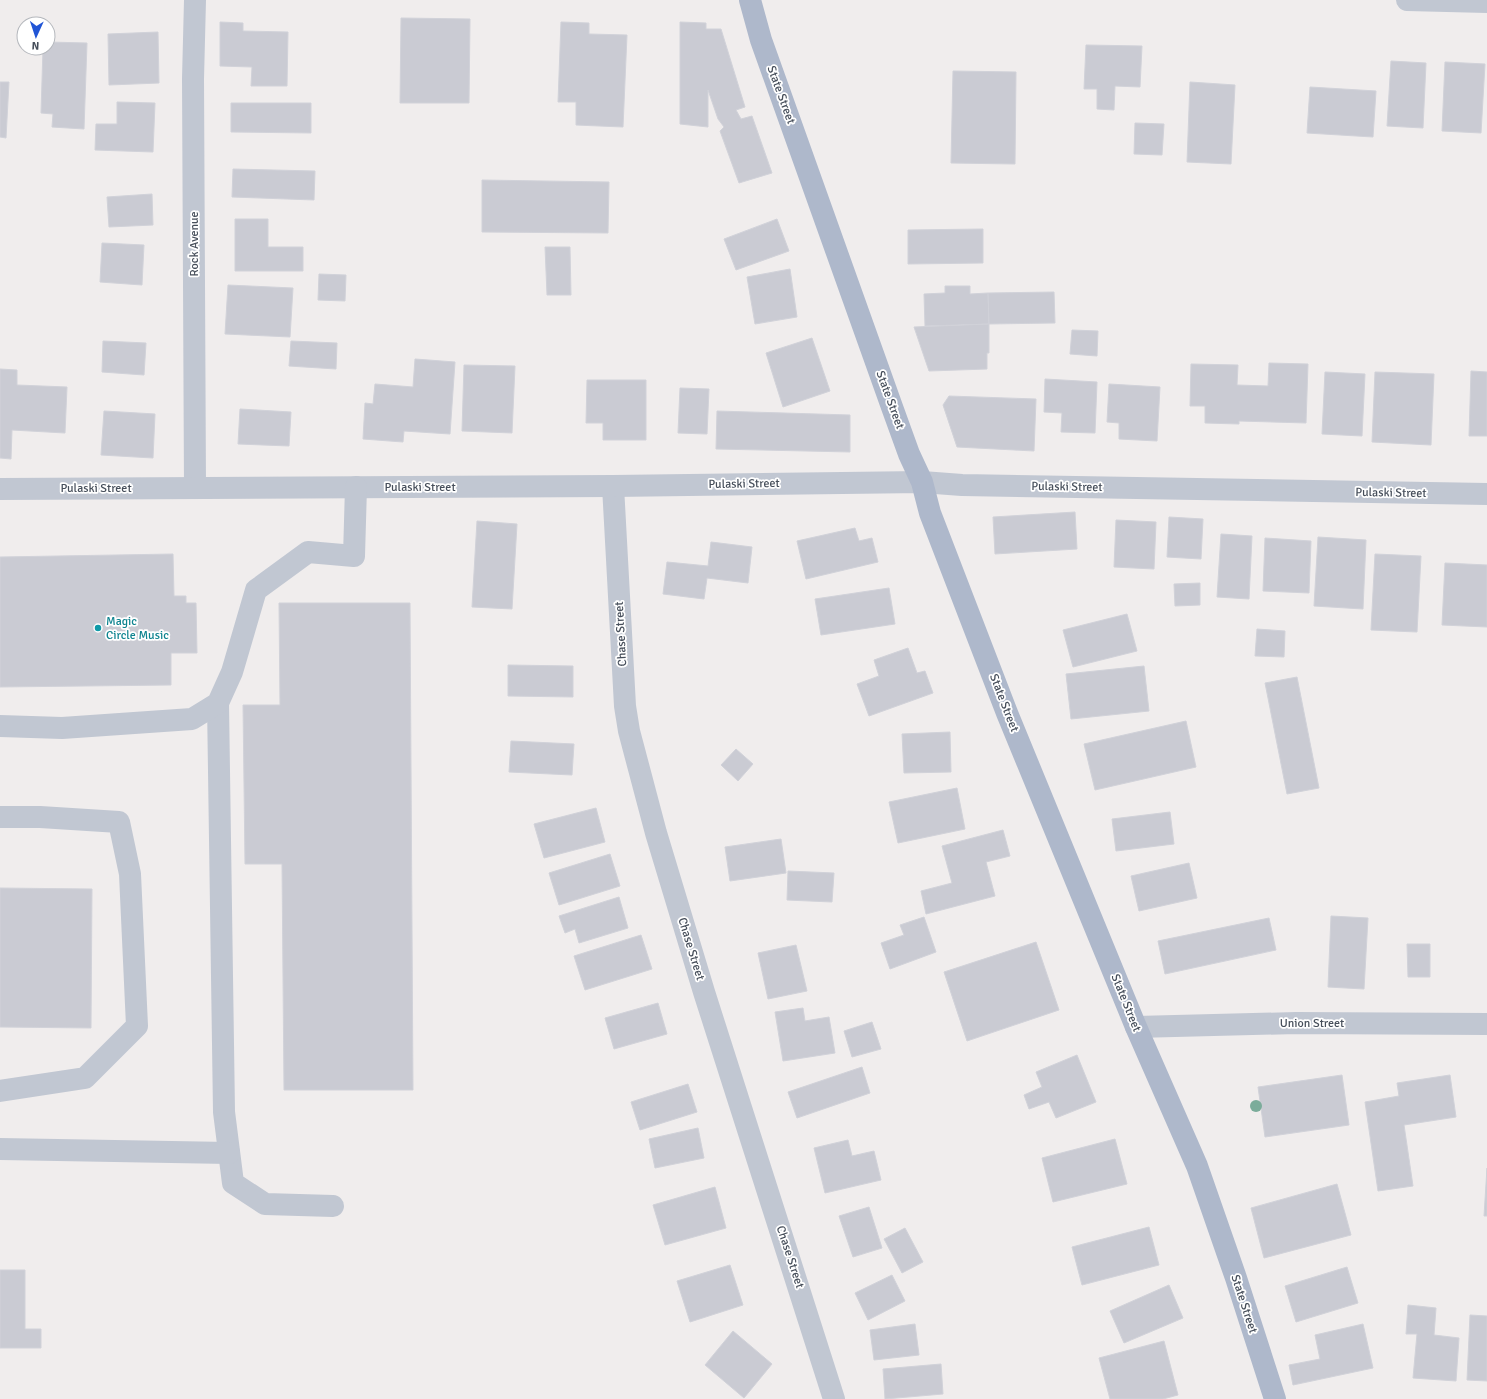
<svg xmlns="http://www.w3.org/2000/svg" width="1487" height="1399" font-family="Signika,sans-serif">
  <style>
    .building { fill: #cacbd3; stroke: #d1d2d9 }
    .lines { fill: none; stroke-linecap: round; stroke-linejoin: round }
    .minor { stroke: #c1c7d2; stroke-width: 22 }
    .major { stroke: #aeb8cb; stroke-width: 22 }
    .tree { fill: #7bac9a }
    .culture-dot { fill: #0f9aa8; stroke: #fff; stroke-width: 1.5 }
    .labels { text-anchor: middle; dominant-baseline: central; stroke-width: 3.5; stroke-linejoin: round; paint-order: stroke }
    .street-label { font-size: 12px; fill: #464e5a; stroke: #fff }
    .culture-label { font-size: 12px; fill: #0d838f; stroke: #fff; text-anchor: start }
  </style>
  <rect width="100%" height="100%" fill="#f0eded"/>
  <g class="building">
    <path d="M 401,18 L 470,19 L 469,103 L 400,103 Z"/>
    <path d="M 220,22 L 243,23 L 243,31 L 288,32 L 287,86 L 251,86 L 252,67 L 220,66 Z"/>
    <path d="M 561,22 L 589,23 L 589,34 L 627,35 L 623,127 L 576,125 L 576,102 L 558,102 Z"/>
    <path d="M 680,22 L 706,23 L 706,29 L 721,29 L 745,107 L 736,110 L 741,119 L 752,116 L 772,173 L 739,183 L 720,131 L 724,127 L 718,119 L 708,90 L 708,127 L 680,124 Z"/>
    <path d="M 158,32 L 159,83 L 109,85 L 108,34 Z"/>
    <path d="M 48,42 L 87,43 L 84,129 L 52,127 L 53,114 L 41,113 L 43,48 L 48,48 Z"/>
    <path d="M 1086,45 L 1142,46 L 1140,87 L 1115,86 L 1114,110 L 1097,109 L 1097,89 L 1084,89 Z"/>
    <path d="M 1391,61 L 1426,63 L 1423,128 L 1387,126 Z"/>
    <path d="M 1445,62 L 1485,64 L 1481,133 L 1442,131 Z"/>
    <path d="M 953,71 L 1016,72 L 1015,164 L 951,163 Z"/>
    <path d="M 0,82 L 9,82 L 6,138 L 0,137 Z"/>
    <path d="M 1190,82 L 1235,85 L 1231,164 L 1187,162 Z"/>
    <path d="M 1310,87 L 1376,91 L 1373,137 L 1307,133 Z"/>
    <path d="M 117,102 L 155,103 L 153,152 L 95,150 L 96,124 L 117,124 Z"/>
    <path d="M 231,103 L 311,103 L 311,133 L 231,132 Z"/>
    <path d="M 1135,123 L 1164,124 L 1162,155 L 1134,154 Z"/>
    <path d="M 233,169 L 315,171 L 314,200 L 232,197 Z"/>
    <path d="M 482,180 L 609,182 L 608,233 L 482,232 Z"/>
    <path d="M 152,194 L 153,225 L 109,227 L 107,197 Z"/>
    <path d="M 235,219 L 268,219 L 268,247 L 303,247 L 303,271 L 235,271 Z"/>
    <path d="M 777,219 L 789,251 L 736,270 L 724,239 Z"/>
    <path d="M 983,229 L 983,263 L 908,264 L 908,230 Z"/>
    <path d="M 102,243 L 144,245 L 142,285 L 100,282 Z"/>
    <path d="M 545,247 L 570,247 L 571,295 L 547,295 Z"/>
    <path d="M 790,269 L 797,317 L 755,324 L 747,277 Z"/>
    <path d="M 319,274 L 346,275 L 345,301 L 318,300 Z"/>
    <path d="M 228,285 L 293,288 L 290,337 L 225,334 Z"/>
    <path d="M 945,286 L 970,286 L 970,294 L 988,293 L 989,324 L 925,326 L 924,294 L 945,293 Z"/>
    <path d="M 1054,292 L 1055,323 L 989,324 L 988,293 Z"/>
    <path d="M 989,324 L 989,353 L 987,353 L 987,369 L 929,371 L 914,327 Z"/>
    <path d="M 1072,330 L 1098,331 L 1097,356 L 1070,354 Z"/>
    <path d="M 812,338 L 830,391 L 783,407 L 766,353 Z"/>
    <path d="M 103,341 L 146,343 L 144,375 L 102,372 Z"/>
    <path d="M 291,341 L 337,343 L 336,369 L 289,366 Z"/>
    <path d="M 415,359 L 455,362 L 450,434 L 404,431 L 403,442 L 363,439 L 365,403 L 373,404 L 375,384 L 413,387 Z"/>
    <path d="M 1269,363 L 1308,364 L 1306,423 L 1239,421 L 1239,424 L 1205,423 L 1205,406 L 1190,406 L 1191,364 L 1238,365 L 1237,385 L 1268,386 Z"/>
    <path d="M 464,365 L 515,366 L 512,433 L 462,431 Z"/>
    <path d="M 0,369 L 17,370 L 17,385 L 67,387 L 65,433 L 12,430 L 11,459 L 0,458 Z"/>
    <path d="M 1471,371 L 1487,372 L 1487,436 L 1469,436 Z"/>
    <path d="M 1325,372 L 1365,374 L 1362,436 L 1322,434 Z"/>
    <path d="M 1375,372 L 1434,374 L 1431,445 L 1372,442 Z"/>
    <path d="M 1045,379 L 1097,382 L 1095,433 L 1061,432 L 1062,413 L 1044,412 Z"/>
    <path d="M 587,380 L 646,380 L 646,440 L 603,440 L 603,423 L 586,423 Z"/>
    <path d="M 1109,384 L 1160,387 L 1157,441 L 1119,439 L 1119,423 L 1107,422 Z"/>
    <path d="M 680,388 L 709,389 L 707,434 L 678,433 Z"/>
    <path d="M 949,396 L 1036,399 L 1034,451 L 957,447 L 943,405 Z"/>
    <path d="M 240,409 L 291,412 L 289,446 L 238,444 Z"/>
    <path d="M 104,411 L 155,414 L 153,458 L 101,455 Z"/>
    <path d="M 717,411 L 850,415 L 850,452 L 716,449 Z"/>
    <path d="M 1075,512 L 1077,549 L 995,554 L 993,517 Z"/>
    <path d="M 1169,517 L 1203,519 L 1201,559 L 1167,557 Z"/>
    <path d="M 1116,520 L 1156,522 L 1154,569 L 1114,567 Z"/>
    <path d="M 477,521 L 517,524 L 512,609 L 472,607 Z"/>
    <path d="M 855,528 L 859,541 L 872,538 L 878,562 L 806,579 L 797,541 Z"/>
    <path d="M 1221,534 L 1252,536 L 1249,599 L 1217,597 Z"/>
    <path d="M 1318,537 L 1366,540 L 1363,609 L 1314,606 Z"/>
    <path d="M 1265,538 L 1311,541 L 1309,593 L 1263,591 Z"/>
    <path d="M 711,542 L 752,547 L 748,583 L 707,578 L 704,599 L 663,594 L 667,562 L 708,566 Z"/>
    <path d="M 173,554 L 174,596 L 186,596 L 186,603 L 196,603 L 197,653 L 171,653 L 171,685 L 0,687 L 0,557 Z"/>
    <path d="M 1375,554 L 1421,556 L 1417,632 L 1371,630 Z"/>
    <path d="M 1445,563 L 1487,565 L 1487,627 L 1442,625 Z"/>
    <path d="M 1200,583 L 1200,605 L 1175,606 L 1174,584 Z"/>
    <path d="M 889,588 L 895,624 L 821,635 L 815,599 Z"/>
    <path d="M 279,603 L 410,603 L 413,1090 L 284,1090 L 282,864 L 245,864 L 243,705 L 280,705 Z"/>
    <path d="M 1127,614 L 1137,651 L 1073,667 L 1063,630 Z"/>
    <path d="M 1257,629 L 1285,631 L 1284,657 L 1255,656 Z"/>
    <path d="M 908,648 L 917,673 L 925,671 L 933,693 L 869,716 L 857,684 L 879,676 L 874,660 Z"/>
    <path d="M 508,665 L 573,666 L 573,697 L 508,696 Z"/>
    <path d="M 1144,666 L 1149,711 L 1071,719 L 1066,674 Z"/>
    <path d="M 1297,677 L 1319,788 L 1287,794 L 1265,683 Z"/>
    <path d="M 1186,721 L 1196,767 L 1095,790 L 1084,744 Z"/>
    <path d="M 950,732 L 951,772 L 904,773 L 902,734 Z"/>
    <path d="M 511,741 L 574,744 L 572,775 L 509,772 Z"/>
    <path d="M 736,749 L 753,764 L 738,781 L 721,765 Z"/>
    <path d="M 957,788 L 965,829 L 898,843 L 889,802 Z"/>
    <path d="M 596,808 L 605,842 L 544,858 L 534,824 Z"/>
    <path d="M 1170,812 L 1174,844 L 1116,851 L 1112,819 Z"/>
    <path d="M 1003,830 L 1010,856 L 986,862 L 995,896 L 926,914 L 921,891 L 952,883 L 942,846 Z"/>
    <path d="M 781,839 L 786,873 L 730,881 L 725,847 Z"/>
    <path d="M 610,854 L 620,886 L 559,905 L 549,873 Z"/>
    <path d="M 1189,863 L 1197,898 L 1139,911 L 1131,876 Z"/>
    <path d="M 788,871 L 834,873 L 832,902 L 787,900 Z"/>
    <path d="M 0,888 L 92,889 L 91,1028 L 0,1027 Z"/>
    <path d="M 619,897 L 628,928 L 579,943 L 575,929 L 565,933 L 559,916 Z"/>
    <path d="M 1331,916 L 1368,918 L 1364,989 L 1328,987 Z"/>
    <path d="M 924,917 L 936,952 L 890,969 L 881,943 L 904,935 L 900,925 Z"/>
    <path d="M 1269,918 L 1276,950 L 1165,974 L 1158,941 Z"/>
    <path d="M 641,935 L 652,969 L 585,990 L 574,956 Z"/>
    <path d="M 1036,942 L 1059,1010 L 967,1041 L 944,972 Z"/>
    <path d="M 1407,944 L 1430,944 L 1430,977 L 1408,977 Z"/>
    <path d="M 796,945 L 807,991 L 768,999 L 758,953 Z"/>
    <path d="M 658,1003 L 667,1034 L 614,1049 L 605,1018 Z"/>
    <path d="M 803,1008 L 805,1021 L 829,1017 L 835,1053 L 783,1061 L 775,1012 Z"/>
    <path d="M 872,1022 L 881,1049 L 852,1057 L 844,1031 Z"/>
    <path d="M 1077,1055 L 1096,1102 L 1056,1118 L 1049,1102 L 1029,1109 L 1024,1095 L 1042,1087 L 1036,1072 Z"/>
    <path d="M 862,1067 L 870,1093 L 797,1118 L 788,1092 Z"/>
    <path d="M 1342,1075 L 1349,1125 L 1265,1137 L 1258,1087 Z"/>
    <path d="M 1450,1075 L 1456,1117 L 1404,1125 L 1413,1186 L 1378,1191 L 1365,1102 L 1399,1096 L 1397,1083 Z"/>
    <path d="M 688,1084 L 697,1112 L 640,1130 L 631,1102 Z"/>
    <path d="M 698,1128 L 704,1158 L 655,1168 L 649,1139 Z"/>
    <path d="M 1115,1139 L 1127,1184 L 1053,1202 L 1042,1158 Z"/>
    <path d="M 848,1140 L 852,1156 L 874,1151 L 881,1180 L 825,1193 L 814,1148 Z"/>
    <path d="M 1487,1168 L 1487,1216 L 1484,1216 Z"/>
    <path d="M 1337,1184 L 1351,1235 L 1264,1258 L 1251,1208 Z"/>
    <path d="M 715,1187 L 726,1228 L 665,1245 L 653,1205 Z"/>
    <path d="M 869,1207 L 882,1248 L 853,1257 L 839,1216 Z"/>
    <path d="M 1149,1227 L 1159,1265 L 1082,1285 L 1072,1247 Z"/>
    <path d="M 905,1228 L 923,1262 L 902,1273 L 884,1239 Z"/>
    <path d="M 730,1265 L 743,1305 L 690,1322 L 677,1281 Z"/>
    <path d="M 1347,1267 L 1358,1303 L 1296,1322 L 1285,1286 Z"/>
    <path d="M 0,1270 L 25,1270 L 25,1329 L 41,1329 L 41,1348 L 0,1348 Z"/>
    <path d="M 892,1275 L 905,1301 L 868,1320 L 855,1293 Z"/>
    <path d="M 1169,1285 L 1183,1318 L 1124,1343 L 1110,1311 Z"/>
    <path d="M 1408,1305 L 1436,1308 L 1434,1335 L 1459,1338 L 1456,1381 L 1413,1378 L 1417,1334 L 1406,1334 Z"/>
    <path d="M 1470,1315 L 1487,1316 L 1487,1381 L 1467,1380 Z"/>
    <path d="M 915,1324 L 919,1355 L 874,1360 L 870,1330 Z"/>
    <path d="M 1363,1324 L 1373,1368 L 1293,1385 L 1289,1365 L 1320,1359 L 1315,1335 Z"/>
    <path d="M 733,1331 L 772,1364 L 744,1398 L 705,1365 Z"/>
    <path d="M 1164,1341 L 1178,1395 L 1163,1399 L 1110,1399 L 1099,1358 Z"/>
    <path d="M 941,1364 L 943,1394 L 885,1399 L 883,1369 Z"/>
  </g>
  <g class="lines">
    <g class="minor">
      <path d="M 195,0 L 193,79 L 195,488"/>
      <path d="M 1407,0 L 1487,2"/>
      <path d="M 613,486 L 625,706 L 629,731 L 656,833 L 704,992 L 834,1399"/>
      <path d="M 0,489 L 613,486 L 922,482 L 962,485 L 1487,494"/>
      <path d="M 218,703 L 224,1112 L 233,1183 L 265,1204 L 333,1206"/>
      <path d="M 0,726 L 62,728 L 192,719 L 218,703 L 232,672 L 256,590 L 308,552 L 354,556 L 356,487"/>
      <path d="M 0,817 L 40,817 L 119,822 L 130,874 L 137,1026 L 85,1078 L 0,1091"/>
      <path d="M 1136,1027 L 1296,1023 L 1487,1024"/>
      <path d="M 0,1149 L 229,1153"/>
    </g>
    <path class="major" d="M 750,0 L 761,40 L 892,407 L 909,454 L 922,482 L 930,513 L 1007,713 L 1136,1027 L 1197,1166 L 1236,1278 L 1275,1399"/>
  </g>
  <circle class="tree" cx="1256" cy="1106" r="6"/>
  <circle class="culture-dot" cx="98" cy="628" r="4"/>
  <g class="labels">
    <g class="street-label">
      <text transform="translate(781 95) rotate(70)">State Street</text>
      <text transform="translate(194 244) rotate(-90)">Rock Avenue</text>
      <text transform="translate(890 400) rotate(70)">State Street</text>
      <text transform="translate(744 484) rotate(-1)">Pulaski Street</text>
      <text x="420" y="487">Pulaski Street</text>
      <text transform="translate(1067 487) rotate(1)">Pulaski Street</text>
      <text x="96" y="488">Pulaski Street</text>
      <text transform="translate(1391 493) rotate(1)">Pulaski Street</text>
      <text transform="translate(621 634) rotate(-93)">Chase Street</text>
      <text transform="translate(1004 703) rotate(69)">State Street</text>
      <text transform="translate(691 949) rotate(73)">Chase Street</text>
      <text transform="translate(1126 1003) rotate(68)">State Street</text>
      <text x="1312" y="1023">Union Street</text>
      <text transform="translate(790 1257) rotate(72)">Chase Street</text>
      <text transform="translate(1244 1304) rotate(72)">State Street</text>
    </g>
    <g class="culture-label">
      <text x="106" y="621">Magic<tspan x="106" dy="14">Circle Music</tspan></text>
    </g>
  </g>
  <g transform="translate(36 36) rotate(183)"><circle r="19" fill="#ffffff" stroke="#b5b8bd"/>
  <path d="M0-3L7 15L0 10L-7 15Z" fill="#2155d6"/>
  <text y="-6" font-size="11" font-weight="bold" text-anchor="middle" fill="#464e5a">N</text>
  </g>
</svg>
